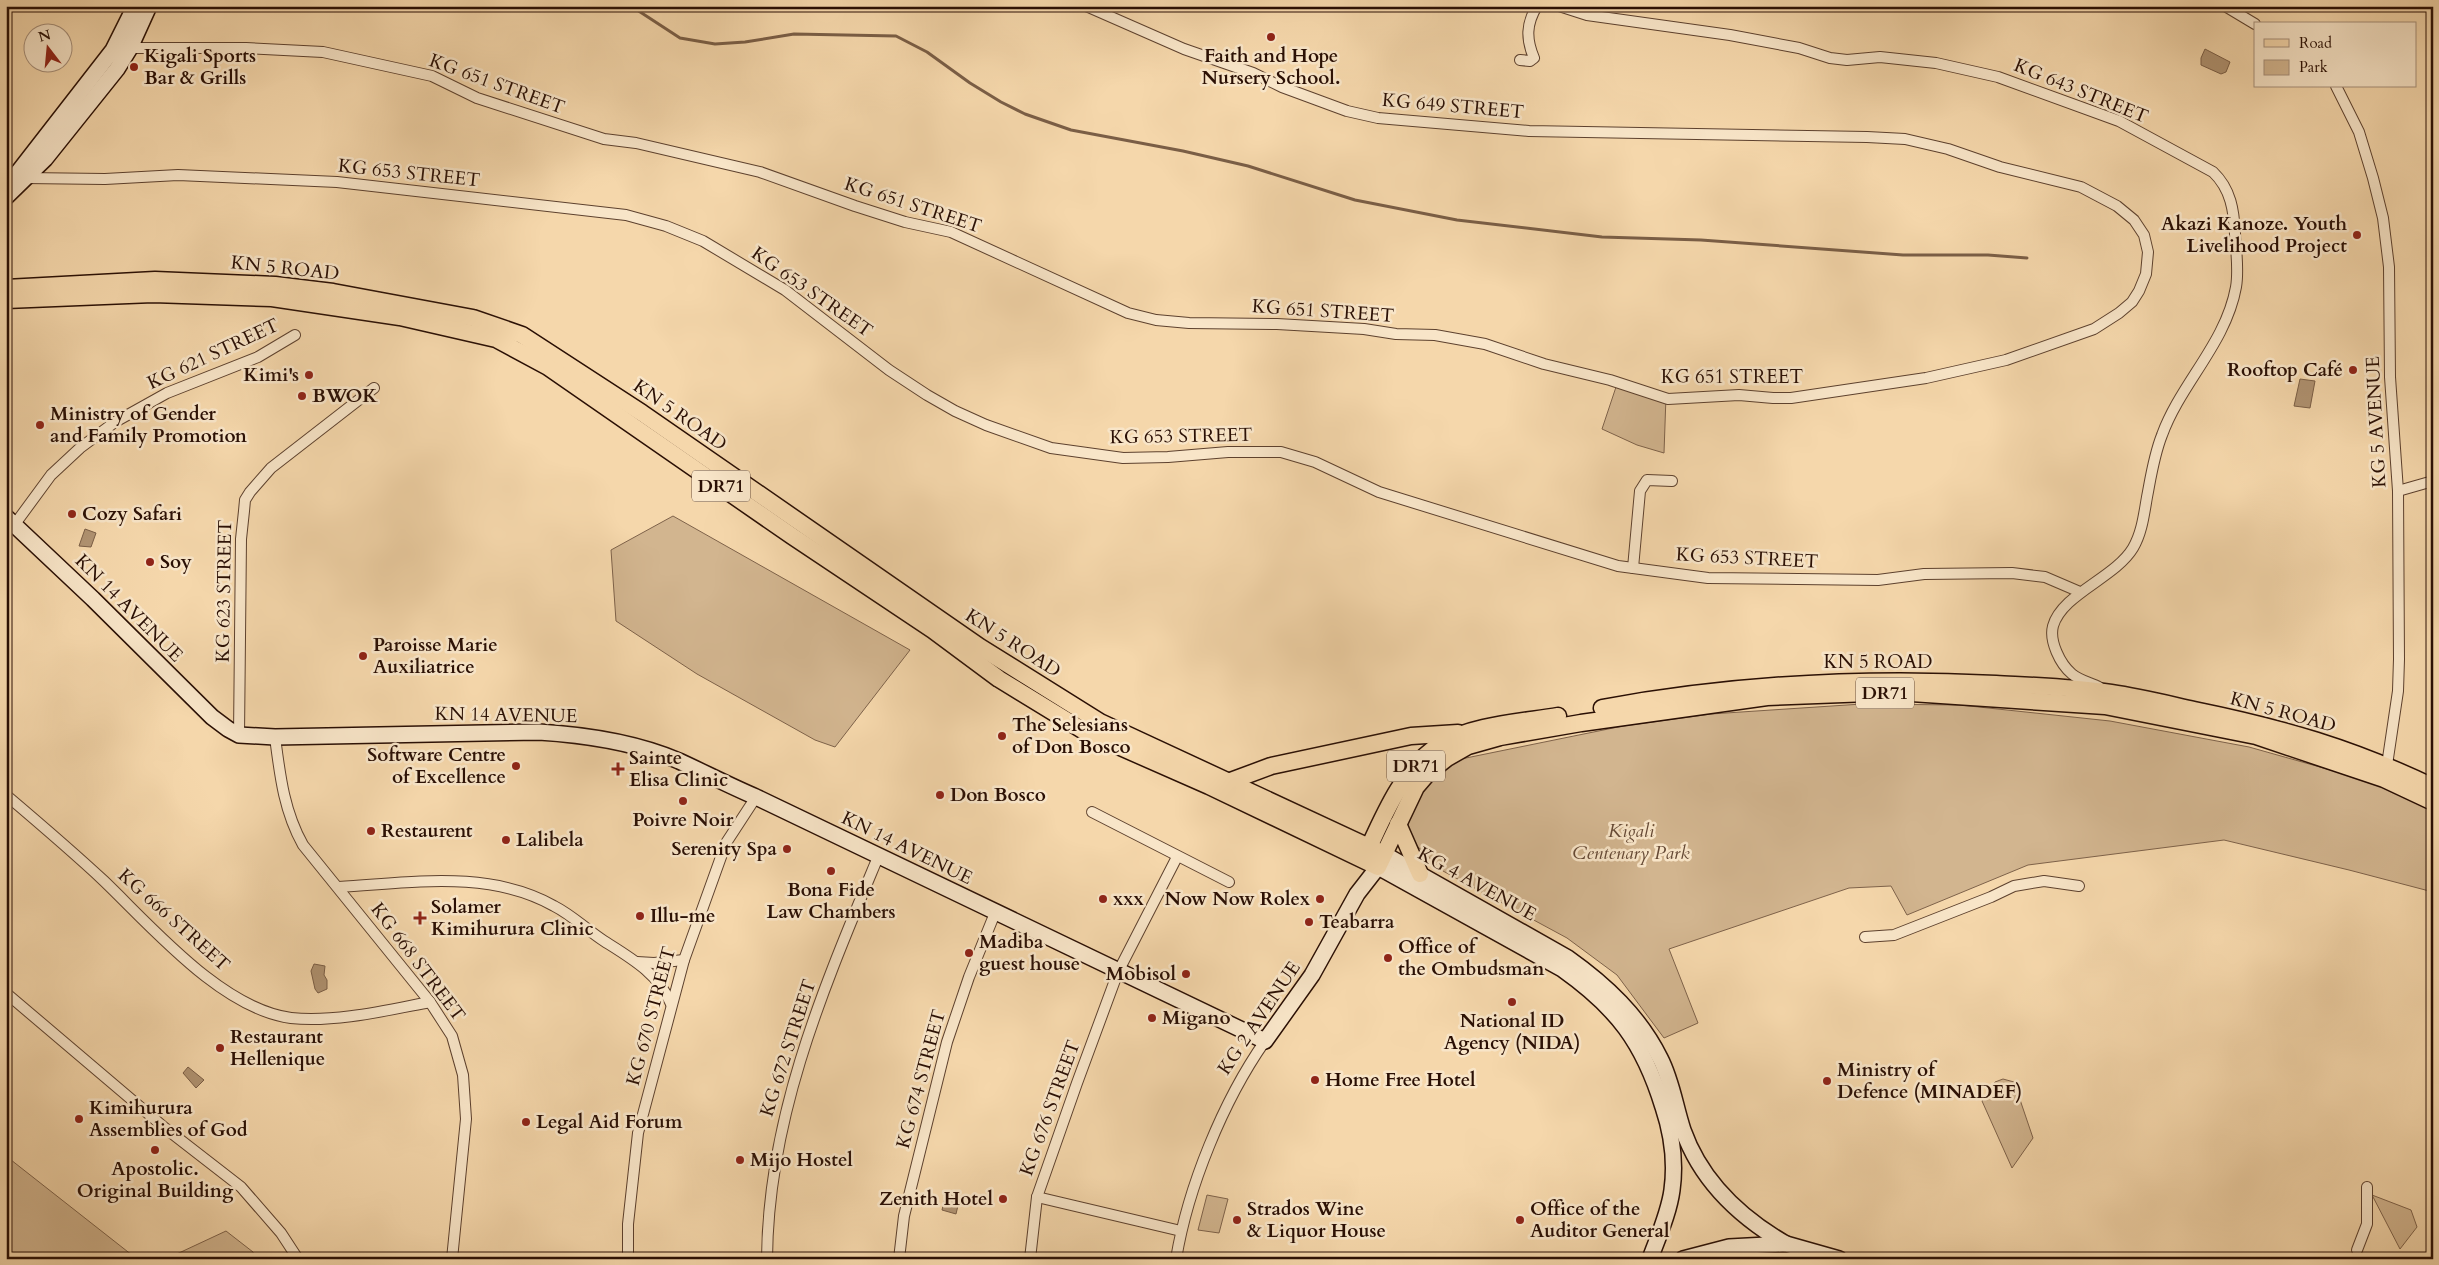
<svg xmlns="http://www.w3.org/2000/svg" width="2439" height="1265" font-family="Cardo,serif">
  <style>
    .green { fill: #d2b58f; stroke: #7e624a }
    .water { fill: #b09372; stroke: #7a5e46 }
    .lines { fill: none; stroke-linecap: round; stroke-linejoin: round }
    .stream { stroke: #7a5e46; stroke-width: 3 }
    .street-casing { stroke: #5d412e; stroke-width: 12 }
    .secondary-casing { stroke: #2a0f04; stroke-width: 18 }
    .primary-casing { stroke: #2a0f04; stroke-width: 19 }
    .street { stroke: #f8e5c8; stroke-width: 10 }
    .secondary { stroke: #f8e5c8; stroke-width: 15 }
    .primary { stroke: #f5d7ab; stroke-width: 16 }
    .poi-dot { fill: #8f2418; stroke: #f8e5c8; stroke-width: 2 }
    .labels { text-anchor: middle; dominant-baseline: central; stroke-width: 5; stroke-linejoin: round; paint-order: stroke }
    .shield { fill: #f8e5c8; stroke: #684f3f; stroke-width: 1 }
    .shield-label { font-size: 18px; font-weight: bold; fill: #2a0f04 }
    .poi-label { font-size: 19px; font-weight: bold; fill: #2a0f04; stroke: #f8e5c8; text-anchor: start }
    .street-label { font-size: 19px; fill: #2a0f04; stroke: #f8e5c8 }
    .park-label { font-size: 19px; font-style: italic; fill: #654935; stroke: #f8e5c8 }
  </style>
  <rect width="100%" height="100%" fill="#f5d7ab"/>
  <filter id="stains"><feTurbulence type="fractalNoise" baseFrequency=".004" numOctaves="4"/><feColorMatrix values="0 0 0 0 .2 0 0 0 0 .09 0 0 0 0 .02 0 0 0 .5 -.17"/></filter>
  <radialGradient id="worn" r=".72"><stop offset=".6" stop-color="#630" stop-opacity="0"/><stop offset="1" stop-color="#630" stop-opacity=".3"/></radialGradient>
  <g class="green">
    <path d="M 1616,387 L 1666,396 L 1664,453 L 1637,445 L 1602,429 Z"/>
    <path d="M 673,516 L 910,650 L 835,747 L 815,740 L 697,674 L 616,621 L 611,550 Z"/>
    <path d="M 1862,704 L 1960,705 L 2110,721 L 2249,747 L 2366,780 L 2433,810 L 2433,892 L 2349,870 L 2224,840 L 2028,865 L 1907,915 L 1891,886 L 1849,888 L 1669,949 L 1698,1023 L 1664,1038 L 1617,975 L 1567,938 L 1443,871 L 1415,844 L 1405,823 L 1415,802 L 1429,780 L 1461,759 L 1623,726 L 1711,714 Z"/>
    <path d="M 2003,1079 L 2014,1082 L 2033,1138 L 2012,1168 L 1982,1101 L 1995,1082 Z"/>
    <path d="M 6,1156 L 137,1259 L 6,1259 Z"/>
    <path d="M 1207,1195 L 1228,1199 L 1219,1233 L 1198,1230 Z"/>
    <path d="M 2372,1195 L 2411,1210 L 2417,1227 L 2400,1249 Z"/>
    <path d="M 226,1231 L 253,1252 L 255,1259 L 166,1259 Z"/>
    <path d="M 1764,1253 L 1800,1256 L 1810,1259 L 1714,1259 Z"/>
  </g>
  <g class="water">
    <path d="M 2205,49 L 2230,62 L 2226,72 L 2221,74 L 2201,65 L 2201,58 Z"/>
    <path d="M 2300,379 L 2315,381 L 2310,408 L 2294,406 Z"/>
    <path d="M 85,529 L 96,533 L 91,547 L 79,546 Z"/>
    <path d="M 314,964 L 325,966 L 324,975 L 327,980 L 327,989 L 318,993 L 315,989 L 311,971 Z"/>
    <path d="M 188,1067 L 204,1080 L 196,1088 L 183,1073 Z"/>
    <path d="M 946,1193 L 960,1197 L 956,1214 L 942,1210 Z"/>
  </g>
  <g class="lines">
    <path class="stream" d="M 631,6 L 680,38 L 715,44 L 745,42 L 794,34 L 896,36 L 927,52 L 970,83 L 1001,102 L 1025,114 L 1071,130 L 1183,151 L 1248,166 L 1355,200 L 1457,220 L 1602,237 L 1701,240 L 1903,255 L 1988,255 L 2027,258"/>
    <defs>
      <g id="street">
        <path d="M 1559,6 L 1587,15 L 1730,35 L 1799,48 L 1830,58 L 1847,60 L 1880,57 L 1936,63 L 1998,77 L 2119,121 L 2213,172 C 2231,189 2234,211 2235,234 C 2236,251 2239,270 2236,287 C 2226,343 2181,383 2162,435 C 2154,455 2151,476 2147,497 C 2144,514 2142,533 2133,548 C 2115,578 2062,594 2053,626 C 2049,641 2060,664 2072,674 C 2079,680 2091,683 2099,687"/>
        <path d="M 2225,6 L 2255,24"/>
        <path d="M 130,48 L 246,48 L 323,52 L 432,76 L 477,98 L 604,139 L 636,143 L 760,172 L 855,206 L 905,222 L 951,232 L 1128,313 L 1156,320 L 1189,323 L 1277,324 L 1364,329 L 1396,334 L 1435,335 L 1485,344 L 1544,364 L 1610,380 L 1668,399 L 1739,395 L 1773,398 L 1791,398 L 1926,378 L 2006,360 L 2094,329 L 2119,313 L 2132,302 L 2139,291 L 2146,274 L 2148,252 L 2144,235 L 2134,220 L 2117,206 L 2081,187 L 2000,167 L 1948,149 L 1905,139 L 1867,137 L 1529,131 L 1378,118 L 1347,111 L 1282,87 L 1253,73 L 1184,49 L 1086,6"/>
        <path d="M 1520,60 L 1530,61 L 1534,58 C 1526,39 1526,24 1537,6"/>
        <path d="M 2336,86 L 2359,132 L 2373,178 L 2383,218 L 2389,267 L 2390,377 L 2398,491 L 2399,659 L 2398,691 L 2387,765"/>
        <path d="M 25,178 L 105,179 L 178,175 L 337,182 L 626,215 L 666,226 L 703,241 L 785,290 L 889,370 L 927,395 L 955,411 L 986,425 L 1051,448 L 1123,458 L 1168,457 L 1228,452 L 1281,452 L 1315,462 L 1379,492 L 1618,566 L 1708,578 L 1878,580 L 1924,574 L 2012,573 L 2045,577 L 2080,592"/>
        <path d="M 2398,491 L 2433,481"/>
        <path d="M 15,524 L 51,475 L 80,448 L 115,422 L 167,393 L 258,357 L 295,335"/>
        <path d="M 1633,568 L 1640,491 L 1647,480 L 1672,481"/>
        <path d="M 239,735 L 241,539 L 244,511 L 245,500 L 250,492 L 271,468 L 374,388"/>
        <path d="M 275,737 C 280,776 284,811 303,845 L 430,1002 L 452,1036 L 463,1075 L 466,1119 L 452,1259"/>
        <path d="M 6,795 C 39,823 72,851 104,881 C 152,927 222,1009 291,1018 C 334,1023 388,1010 430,1002"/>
        <path d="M 1092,812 L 1229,882"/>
        <path d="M 339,887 C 411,883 488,869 554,906 C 572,915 587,930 604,941 C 631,958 659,974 671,1004"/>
        <path d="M 1865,937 L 1894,935 L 1991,897 L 2014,886 L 2044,881 L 2079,886"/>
        <path d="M 637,962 L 654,963 L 684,960"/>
        <path d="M 6,993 L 165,1128 L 241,1187 L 281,1233 L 298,1259"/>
        <path d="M 1037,1197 L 1181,1231"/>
        <path d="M 2357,1250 L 2367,1224 L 2367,1187"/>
        <path d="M 628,1259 L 628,1224 L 638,1133 L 684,960 L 726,843 L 756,797"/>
        <path d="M 767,1259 C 768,1116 824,987 878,857"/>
        <path d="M 899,1259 L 904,1216 L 947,1042 L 969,977 L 995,913"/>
        <path d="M 1030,1259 L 1037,1197 L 1077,1083 L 1118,972 L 1177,857"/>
        <path d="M 1176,1259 C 1188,1187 1223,1101 1265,1041"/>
      </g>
      <g id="secondary">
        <path d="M 12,180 L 113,50 L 135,6"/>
        <path d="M 6,197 L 45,159 L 117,69 L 130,48 L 149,6"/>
        <path d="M 6,517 L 93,599 L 212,717 L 228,729 L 239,735 L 275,737 L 539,732 C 587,735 635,742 679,761 C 705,773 730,786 756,797 L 1265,1041 L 1312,975 L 1357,894 L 1378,867 L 1562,969 C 1617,1008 1643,1042 1663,1107 C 1672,1134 1676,1161 1672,1190 C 1669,1213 1658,1237 1650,1259"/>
        <path d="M 1384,854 L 1568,958 C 1606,985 1639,1016 1660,1058 C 1672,1081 1675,1106 1683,1130 C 1701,1181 1741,1218 1786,1244"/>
        <path d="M 1683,1259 L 1729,1247 L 1786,1244 L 1839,1259"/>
      </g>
      <g id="primary">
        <path d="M 6,288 L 155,280 L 275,285 L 333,292 L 473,318 L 522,335 L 642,413 L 980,647 L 1100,722 L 1384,854"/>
        <path d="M 6,300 L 153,294 L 272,298 L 400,317 L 496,339 L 548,367 L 792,536 L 933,630 L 999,679 L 1084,731 L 1209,786 L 1378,867 L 1416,787 L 1428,773 L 1447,758 L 1468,746 L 1500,737 L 1581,723 L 1767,697 L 1896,692 L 2105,706 L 2256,736 L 2384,779 L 2433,802"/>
        <path d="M 1602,708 C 1733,684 1864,677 1996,684 C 2035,686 2073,687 2111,693 C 2139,697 2167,704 2194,710 C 2282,728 2352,748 2433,787"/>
        <path d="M 1228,782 L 1271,766 L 1411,736 L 1458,733"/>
        <path d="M 1398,824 L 1420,874"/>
        <path d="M 1365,856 C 1383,817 1402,769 1439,745 C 1470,725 1523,722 1558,716"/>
      </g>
    </defs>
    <use href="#street" class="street-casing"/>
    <use href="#secondary" class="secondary-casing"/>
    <use href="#primary" class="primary-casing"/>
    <use href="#street" class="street"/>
    <use href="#secondary" class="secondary"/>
    <use href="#primary" class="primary"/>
  </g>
  <g class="poi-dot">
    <circle cx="1271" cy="37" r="5"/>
    <circle cx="134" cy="67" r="5"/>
    <circle cx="2357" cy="235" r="5"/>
    <circle cx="2353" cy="370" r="5"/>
    <circle cx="309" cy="375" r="5"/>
    <circle cx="302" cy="396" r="5"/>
    <circle cx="40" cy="425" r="5"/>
    <circle cx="72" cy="514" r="5"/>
    <circle cx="150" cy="562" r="5"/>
    <circle cx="363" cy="656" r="5"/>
    <circle cx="1002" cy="736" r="5"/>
    <circle cx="516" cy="766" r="5"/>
    <path d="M615.5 761.5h5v5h5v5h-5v5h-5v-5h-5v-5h5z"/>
    <circle cx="940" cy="795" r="5"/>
    <circle cx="683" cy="801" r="5"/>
    <circle cx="371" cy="831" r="5"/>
    <circle cx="506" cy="840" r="5"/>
    <circle cx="787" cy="849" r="5"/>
    <circle cx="831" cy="871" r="5"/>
    <circle cx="1103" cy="899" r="5"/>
    <circle cx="1320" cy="899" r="5"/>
    <circle cx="640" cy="916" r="5"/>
    <path d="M417.5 910.5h5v5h5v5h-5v5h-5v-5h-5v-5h5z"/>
    <circle cx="1309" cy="922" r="5"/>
    <circle cx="969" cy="953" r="5"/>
    <circle cx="1388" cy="958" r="5"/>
    <circle cx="1186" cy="974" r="5"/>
    <circle cx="1512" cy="1002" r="5"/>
    <circle cx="1152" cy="1018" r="5"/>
    <circle cx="220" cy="1048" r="5"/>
    <circle cx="1315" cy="1080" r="5"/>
    <circle cx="1827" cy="1081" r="5"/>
    <circle cx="79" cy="1119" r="5"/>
    <circle cx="526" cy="1122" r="5"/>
    <circle cx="155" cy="1150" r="5"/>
    <circle cx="740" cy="1160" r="5"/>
    <circle cx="1003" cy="1199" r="5"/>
    <circle cx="1237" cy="1220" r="5"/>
    <circle cx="1520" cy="1220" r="5"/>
  </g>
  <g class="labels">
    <g class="shield">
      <rect x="692" y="470.5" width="58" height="31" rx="4"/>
      <rect x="1856" y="677.5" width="58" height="31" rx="4"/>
      <rect x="1387" y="750.5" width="58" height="31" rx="4"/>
    </g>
    <g class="shield-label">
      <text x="721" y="486">DR71</text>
      <text x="1885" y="693">DR71</text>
      <text x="1416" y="766">DR71</text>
    </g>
    <g class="poi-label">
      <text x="144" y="56">Kigali Sports<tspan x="144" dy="22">Bar &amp; Grills</tspan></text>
      <text x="1271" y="56" text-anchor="middle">Faith and Hope<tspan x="1271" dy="22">Nursery School.</tspan></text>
      <text x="2347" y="224" text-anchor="end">Akazi Kanoze. Youth<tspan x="2347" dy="22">Livelihood Project</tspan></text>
      <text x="2343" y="370" text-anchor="end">Rooftop Café</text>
      <text x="299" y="375" text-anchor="end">Kimi's</text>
      <text x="312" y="396">BWOK</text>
      <text x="50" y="414">Ministry of Gender<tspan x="50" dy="22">and Family Promotion</tspan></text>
      <text x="82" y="514">Cozy Safari</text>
      <text x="160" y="562">Soy</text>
      <text x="373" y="645">Paroisse Marie<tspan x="373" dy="22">Auxiliatrice</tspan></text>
      <text x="1012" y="725">The Selesians<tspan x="1012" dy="22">of Don Bosco</tspan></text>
      <text x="506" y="755" text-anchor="end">Software Centre<tspan x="506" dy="22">of Excellence</tspan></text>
      <text x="629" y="758">Sainte<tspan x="629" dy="22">Elisa Clinic</tspan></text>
      <text x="950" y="795">Don Bosco</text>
      <text x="683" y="820" text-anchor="middle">Poivre Noir</text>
      <text x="381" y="831">Restaurent</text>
      <text x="516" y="840">Lalibela</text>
      <text x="777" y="849" text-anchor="end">Serenity Spa</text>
      <text x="831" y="890" text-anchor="middle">Bona Fide<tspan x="831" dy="22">Law Chambers</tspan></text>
      <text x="1113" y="899">xxx</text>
      <text x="1310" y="899" text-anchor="end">Now Now Rolex</text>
      <text x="431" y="907">Solamer<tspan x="431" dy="22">Kimihurura Clinic</tspan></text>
      <text x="650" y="916">Illu-me</text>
      <text x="1319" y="922">Teabarra</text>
      <text x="979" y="942">Madiba<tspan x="979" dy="22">guest house</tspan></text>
      <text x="1398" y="947">Office of<tspan x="1398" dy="22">the Ombudsman</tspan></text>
      <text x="1176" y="974" text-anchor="end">Mobisol</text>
      <text x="1162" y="1018">Migano</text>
      <text x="1512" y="1021" text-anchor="middle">National ID<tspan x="1512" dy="22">Agency (NIDA)</tspan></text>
      <text x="230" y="1037">Restaurant<tspan x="230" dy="22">Hellenique</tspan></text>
      <text x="1837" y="1070">Ministry of<tspan x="1837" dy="22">Defence (MINADEF)</tspan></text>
      <text x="1325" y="1080">Home Free Hotel</text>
      <text x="89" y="1108">Kimihurura<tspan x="89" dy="22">Assemblies of God</tspan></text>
      <text x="536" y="1122">Legal Aid Forum</text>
      <text x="750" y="1160">Mijo Hostel</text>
      <text x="155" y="1169" text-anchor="middle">Apostolic.<tspan x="155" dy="22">Original Building</tspan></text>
      <text x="993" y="1199" text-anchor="end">Zenith Hotel</text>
      <text x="1247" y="1209">Strados Wine<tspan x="1247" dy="22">&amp; Liquor House</tspan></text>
      <text x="1530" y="1209">Office of the<tspan x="1530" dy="22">Auditor General</tspan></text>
    </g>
    <g class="street-label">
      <text transform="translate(497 84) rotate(20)">KG 651 STREET</text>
      <text transform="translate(2081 91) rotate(22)">KG 643 STREET</text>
      <text transform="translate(1453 106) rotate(5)">KG 649 STREET</text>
      <text transform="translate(409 173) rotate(6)">KG 653 STREET</text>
      <text transform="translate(913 205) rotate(18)">KG 651 STREET</text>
      <text transform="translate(285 268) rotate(6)">KN 5 ROAD</text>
      <text transform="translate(812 292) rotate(35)">KG 653 STREET</text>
      <text transform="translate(1323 311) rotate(4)">KG 651 STREET</text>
      <text transform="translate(213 354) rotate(-25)">KG 621 STREET</text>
      <text x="1732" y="377">KG 651 STREET</text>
      <text transform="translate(680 415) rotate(35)">KN 5 ROAD</text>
      <text transform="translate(2376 422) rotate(-93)">KG 5 AVENUE</text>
      <text transform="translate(1181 436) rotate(-1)">KG 653 STREET</text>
      <text transform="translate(1747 558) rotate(3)">KG 653 STREET</text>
      <text transform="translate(224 591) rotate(-89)">KG 623 STREET</text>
      <text transform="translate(129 608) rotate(45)">KN 14 AVENUE</text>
      <text transform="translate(1013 643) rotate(33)">KN 5 ROAD</text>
      <text x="1878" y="662">KN 5 ROAD</text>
      <text transform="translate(2283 712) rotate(15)">KN 5 ROAD</text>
      <text transform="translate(506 715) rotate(1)">KN 14 AVENUE</text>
      <text transform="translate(907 848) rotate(26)">KN 14 AVENUE</text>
      <text transform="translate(1477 884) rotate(29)">KG 4 AVENUE</text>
      <text transform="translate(174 920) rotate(42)">KG 666 STREET</text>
      <text transform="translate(418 962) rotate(53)">KG 668 STREET</text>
      <text transform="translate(651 1016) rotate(-75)">KG 670 STREET</text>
      <text transform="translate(1259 1018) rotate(-56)">KG 2 AVENUE</text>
      <text transform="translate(788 1048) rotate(-72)">KG 672 STREET</text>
      <text transform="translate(921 1079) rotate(-75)">KG 674 STREET</text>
      <text transform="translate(1050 1108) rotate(-70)">KG 676 STREET</text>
    </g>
    <g class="park-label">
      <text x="1631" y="831">Kigali<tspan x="1631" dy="22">Centenary Park</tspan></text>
    </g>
  </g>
  <rect width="2439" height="1265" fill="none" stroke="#f5d7ab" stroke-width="25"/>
  <rect x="8" y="8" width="2424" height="1250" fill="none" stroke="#2a0f04" stroke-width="2.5"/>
  <rect x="12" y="12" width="2414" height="1240" fill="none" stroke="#2a0f04"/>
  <rect x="2254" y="22" width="162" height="65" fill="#f8e5c8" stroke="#a68f7a"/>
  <rect x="2264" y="39" width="25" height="8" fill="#f5d7ab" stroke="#a68f7a"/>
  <text x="2299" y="48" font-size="15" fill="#2a0f04">Road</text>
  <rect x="2264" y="60" width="25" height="15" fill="#d2b58f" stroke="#a68f7a"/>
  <text x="2299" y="72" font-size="15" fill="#2a0f04">Park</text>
  <g transform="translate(48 48) rotate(344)"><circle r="24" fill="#f8e5c8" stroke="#a68f7a"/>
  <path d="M0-4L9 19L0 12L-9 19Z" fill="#8f2418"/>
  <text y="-8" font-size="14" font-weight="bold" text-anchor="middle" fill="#2a0f04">N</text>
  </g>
  <rect width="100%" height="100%" filter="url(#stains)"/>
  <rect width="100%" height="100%" fill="url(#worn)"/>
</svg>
